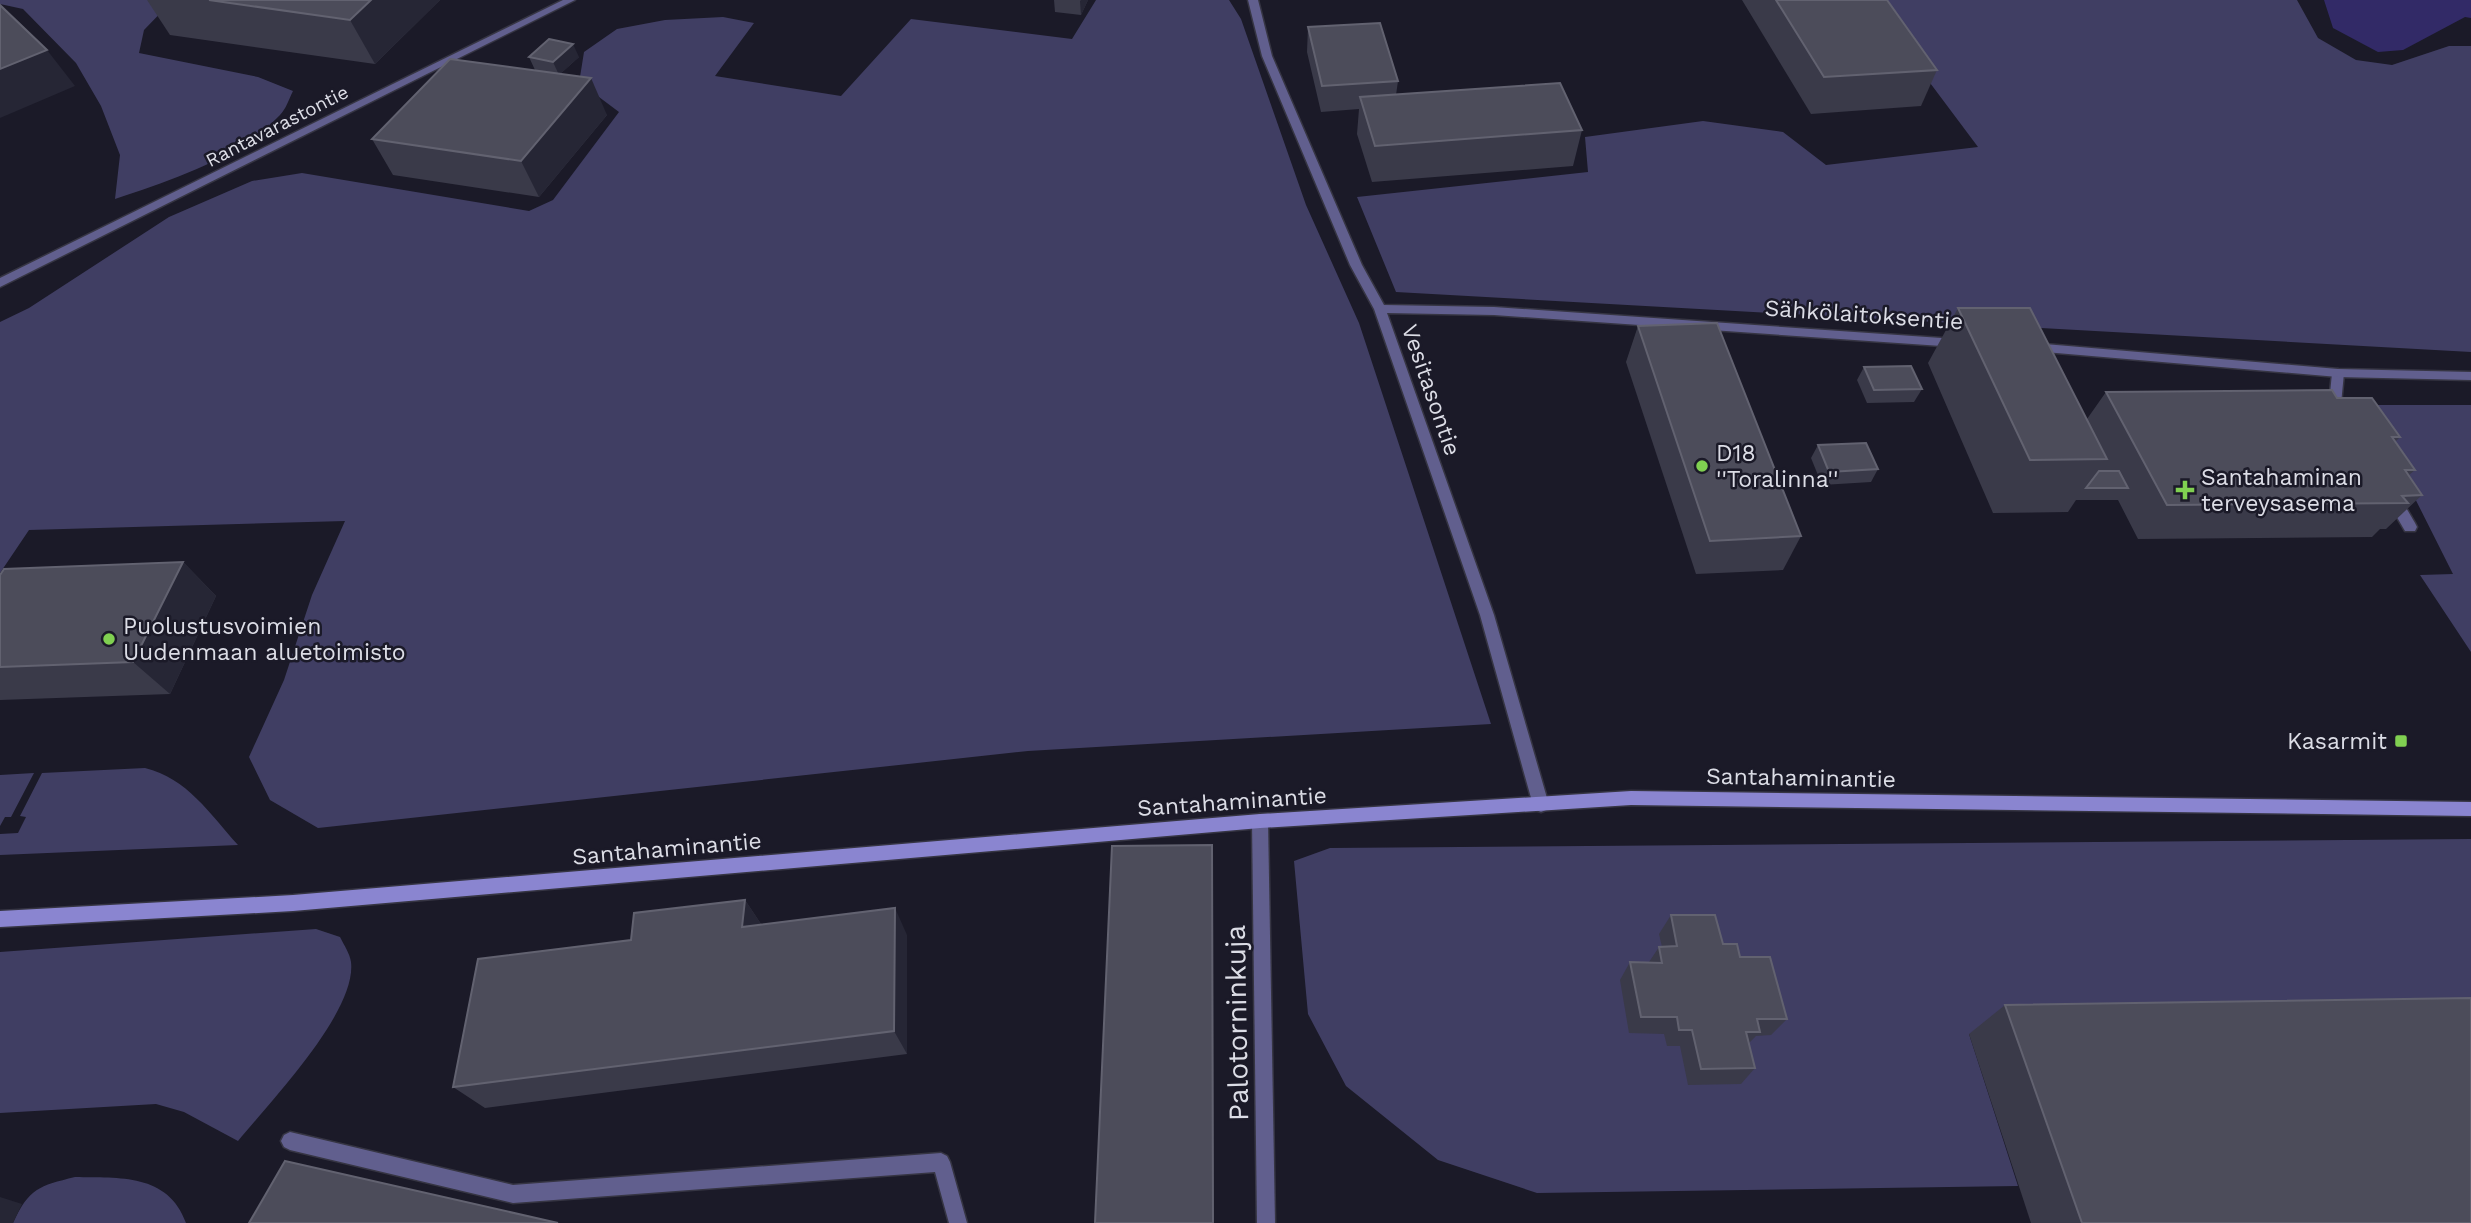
<svg xmlns="http://www.w3.org/2000/svg" width="2471" height="1223" font-family="'Work Sans',sans-serif">
  <style>
    .green { fill: #403e63 }
    .water { fill: #322a67 }
    .lines { fill: none; stroke-linecap: round; stroke-linejoin: round }
    .lane-casing { stroke: #363543; stroke-width: 3 }
    .street-casing { stroke: #363543; stroke-width: 3 }
    .secondary-casing { stroke: #363543; stroke-width: 3 }
    .lane { fill: #615f8e; fill-rule: evenodd }
    .street { fill: #615f8e; fill-rule: evenodd }
    .secondary { fill: #8a85d0; fill-rule: evenodd }
    .wall { fill: #3a3a49 }
    .shaded-wall { fill: #262635 }
    .building { fill: #4c4c5a; stroke: #626270; stroke-width: 2 }
    .poi-dot { fill: #80d051; stroke: #1b1a28; stroke-width: 2.5 }
    .labels { text-anchor: middle; dominant-baseline: central; stroke-width: 5; stroke-linejoin: round; paint-order: stroke }
    .far-street-label { font-size: 19px; fill: #dcdde6; stroke: #1b1a28 }
    .street-label { font-size: 23px; fill: #dcdde6; stroke: #1b1a28 }
    .poi-label { font-size: 23px; fill: #dcdde6; stroke: #1b1a28; text-anchor: start }
    .near-street-label { font-size: 28px; fill: #dcdde6; stroke: #1b1a28 }
  </style>
  <rect width="100%" height="100%" fill="#1b1a28"/>
  <g class="green">
    <path d="M 0,0 L 173,0 L 144,30 L 139,53 L 258,77 L 293,91 C 289,99 286,109 280,115 C 237,159 172,180 115,199 L 120,155 L 101,106 L 76,63 L 23,9 L 0,4 Z"/>
    <path d="M 1096,0 L 1229,0 L 1241,19 L 1306,205 L 1359,323 L 1491,724 L 1028,751 L 318,828 L 270,800 L 249,757 L 284,680 L 312,595 L 345,521 L 29,530 L 0,573 L 0,322 L 29,308 L 169,217 L 252,181 L 302,173 L 529,211 L 553,200 L 619,112 L 591,91 L 580,77 L 584,52 L 617,29 L 665,20 L 723,17 L 754,23 L 715,76 L 841,96 L 911,19 L 1072,39 Z"/>
    <path d="M 1868,0 L 2297,0 L 2318,38 L 2356,60 L 2392,65 L 2449,46 L 2471,46 L 2471,352 L 1396,292 L 1357,197 L 1588,172 L 1585,137 L 1703,121 L 1783,132 L 1826,165 L 1978,147 Z"/>
    <path d="M 2368,405 L 2471,405 L 2471,652 L 2420,575 L 2453,574 Z"/>
    <path d="M 145,768 C 187,778 210,814 238,845 L 0,855 L 0,834 L 18,833 L 26,817 L 20,816 L 42,773 Z"/>
    <path d="M 34,773 L 11,817 L 5,817 L 0,826 L 0,775 Z"/>
    <path d="M 2471,839 L 2471,1032 L 1969,1034 L 2018,1186 L 1537,1193 L 1438,1160 L 1346,1086 L 1308,1014 L 1294,861 L 1330,848 Z"/>
    <path d="M 316,929 L 340,937 C 344,945 350,954 351,962 C 357,1012 269,1103 238,1141 L 184,1112 L 156,1104 L 0,1113 L 0,952 Z"/>
    <path d="M 75,1177 C 119,1178 168,1173 186,1223 L 13,1223 C 29,1188 39,1186 75,1177 Z"/>
  </g>
  <path class="water" d="M 2324,0 L 2471,0 L 2471,18 L 2465,17 L 2403,50 L 2378,52 L 2333,28 Z"/>
  <g class="lines">
    <defs>
      <g id="lane">
        <path d="M 2338,369 L 2344,373 L 2341,404 L 2346,412 L 2340,417 L 2336,415 L 2329,404 L 2332,373 Z"/>
        <path d="M 2393,493 L 2398,494 L 2415,523 L 2417,527 L 2415,531 L 2405,531 L 2388,502 L 2386,498 L 2388,494 Z"/>
        <path d="M 290,1132 L 513,1185 L 941,1153 L 947,1156 L 950,1162 L 967,1223 L 949,1223 L 935,1172 L 513,1203 L 290,1150 L 284,1147 L 281,1141 L 284,1135 Z"/>
      </g>
      <g id="street">
        <path d="M 563,0 L 575,0 L 0,287 L 0,278 Z"/>
        <path d="M 1248,0 L 1258,0 L 1272,56 L 1362,265 L 1384,305 L 1494,307 L 1956,339 L 1962,343 L 1956,347 L 1494,315 L 1387,313 L 1494,615 L 1549,805 L 1546,810 L 1541,812 L 1536,810 L 1533,805 L 1480,615 L 1374,309 L 1350,265 L 1262,56 Z"/>
        <path d="M 2033,343 L 2338,369 L 2471,372 L 2471,380 L 2338,377 L 2033,351 L 2027,347 Z"/>
        <path d="M 1260,814 L 1265,816 L 1268,821 L 1275,1223 L 1257,1223 L 1252,821 L 1255,816 Z"/>
      </g>
      <path id="secondary" d="M 1631,791 L 2471,802 L 2471,816 L 1631,805 L 1260,828 L 293,911 L 0,927 L 0,911 L 293,895 L 1260,814 Z"/>
    </defs>
    <use href="#lane" class="lane-casing"/>
    <use href="#street" class="street-casing"/>
    <use href="#secondary" class="secondary-casing"/>
    <use href="#lane" class="lane"/>
    <use href="#street" class="street"/>
    <use href="#secondary" class="secondary"/>
  </g>
  <g class="wall">
    <path d="M 147,0 L 440,0 L 375,64 L 170,35 Z"/>
    <path d="M 1054,0 L 1088,0 L 1081,15 L 1055,12 Z"/>
    <path d="M 1742,0 L 1887,0 L 1937,70 L 1921,106 L 1811,114 Z"/>
    <path d="M 1308,27 L 1398,81 L 1396,95 L 1582,130 L 1573,166 L 1372,182 L 1357,134 L 1359,109 L 1321,112 L 1307,52 Z"/>
    <path d="M 529,57 L 579,57 L 560,74 L 607,115 L 539,197 L 393,175 L 372,139 L 535,70 Z"/>
    <path d="M 1958,308 L 2087,419 L 2106,392 L 2337,398 L 2400,437 L 2395,442 L 2415,470 L 2409,475 L 2422,495 L 2386,529 L 2380,529 L 2372,537 L 2138,539 L 2118,500 L 2076,500 L 2068,512 L 1993,513 L 1928,363 Z"/>
    <path d="M 1638,326 L 1801,536 L 1783,570 L 1696,574 L 1626,362 Z"/>
    <path d="M 1864,367 L 1922,389 L 1914,402 L 1867,403 L 1857,380 Z"/>
    <path d="M 1818,445 L 1878,469 L 1871,482 L 1822,485 L 1811,458 Z"/>
    <path d="M 183,562 L 216,596 L 170,694 L 0,700 L 0,575 Z"/>
    <path d="M 745,900 L 761,924 L 907,935 L 907,1054 L 485,1108 L 453,1087 L 631,940 Z"/>
    <path d="M 1671,915 L 1723,944 L 1740,957 L 1787,1019 L 1771,1035 L 1756,1036 L 1749,1043 L 1755,1068 L 1741,1084 L 1688,1085 L 1680,1046 L 1667,1046 L 1664,1034 L 1629,1033 L 1620,980 L 1630,962 L 1649,962 L 1659,947 L 1662,947 L 1659,934 Z"/>
    <path d="M 2005,1005 L 2471,1223 L 2031,1223 L 1969,1034 Z"/>
  </g>
  <g class="shaded-wall">
    <path d="M 371,0 L 440,0 L 375,64 L 350,20 Z"/>
    <path d="M 1081,0 L 1088,0 L 1081,15 L 1080,1 Z"/>
    <path d="M 573,44 L 579,57 L 559,75 L 553,62 Z"/>
    <path d="M 47,50 L 75,86 L 0,118 L 0,69 Z"/>
    <path d="M 591,78 L 607,115 L 539,197 L 521,161 Z"/>
    <path d="M 183,562 L 216,596 L 170,694 L 133,662 Z"/>
    <path d="M 1212,845 L 1213,873 L 1214,1223 L 1213,1223 Z"/>
    <path d="M 745,900 L 763,927 L 742,927 Z"/>
    <path d="M 895,908 L 907,935 L 907,1054 L 894,1031 Z"/>
    <path d="M 0,1197 L 22,1204 L 13,1223 L 0,1223 Z"/>
  </g>
  <g class="building">
    <path d="M 209,0 L 371,0 L 350,20 Z"/>
    <path d="M 1776,0 L 1887,0 L 1937,70 L 1824,77 Z"/>
    <path d="M 0,5 L 47,50 L 0,69 Z"/>
    <path d="M 1380,23 L 1398,81 L 1322,86 L 1308,27 Z"/>
    <path d="M 549,39 L 573,44 L 553,62 L 529,57 Z"/>
    <path d="M 450,59 L 591,78 L 521,161 L 372,139 Z"/>
    <path d="M 1560,83 L 1582,130 L 1375,146 L 1360,97 Z"/>
    <path d="M 1958,308 L 2030,308 L 2107,459 L 2030,460 Z"/>
    <path d="M 1717,323 L 1801,536 L 1710,541 L 1638,326 Z"/>
    <path d="M 1911,366 L 1922,389 L 1874,390 L 1864,367 Z"/>
    <path d="M 2332,390 L 2337,398 L 2372,398 L 2400,437 L 2392,437 L 2415,470 L 2405,470 L 2422,495 L 2402,496 L 2408,503 L 2167,505 L 2106,392 Z"/>
    <path d="M 1866,443 L 1878,469 L 1829,472 L 1818,445 Z"/>
    <path d="M 2099,471 L 2119,471 L 2128,488 L 2086,488 Z"/>
    <path d="M 183,562 L 133,662 L 0,667 L 0,575 L 4,569 Z"/>
    <path d="M 1212,845 L 1213,1223 L 1095,1223 L 1112,846 Z"/>
    <path d="M 745,900 L 742,927 L 895,908 L 894,1031 L 453,1087 L 478,959 L 631,940 L 634,913 Z"/>
    <path d="M 1671,915 L 1715,915 L 1723,944 L 1737,944 L 1740,957 L 1770,957 L 1787,1019 L 1757,1019 L 1760,1032 L 1746,1032 L 1755,1068 L 1701,1069 L 1692,1030 L 1679,1030 L 1677,1017 L 1641,1017 L 1630,962 L 1662,963 L 1659,947 L 1677,946 Z"/>
    <path d="M 2471,998 L 2471,1223 L 2082,1223 L 2005,1005 Z"/>
    <path d="M 285,1161 L 558,1223 L 249,1223 Z"/>
  </g>
  <g class="poi-dot">
    <circle cx="1702" cy="466" r="7"/>
    <path d="M2181.5 479.5h7v7h7v7h-7v7h-7v-7h-7v-7h7z"/>
    <circle cx="109" cy="639" r="7"/>
    <rect x="2394" y="734" width="14" height="14" rx="3.5"/>
  </g>
  <g class="labels">
    <g class="far-street-label">
      <text transform="translate(277 126) rotate(-27)">Rantavarastontie</text>
    </g>
    <g class="street-label">
      <text transform="translate(1864 315) rotate(4)">Sähkölaitoksentie</text>
      <text transform="translate(1431 390) rotate(71)">Vesitasontie</text>
      <text transform="translate(1801 778) rotate(1)">Santahaminantie</text>
      <text transform="translate(1232 802) rotate(-4)">Santahaminantie</text>
      <text transform="translate(667 849) rotate(-5)">Santahaminantie</text>
    </g>
    <g class="poi-label">
      <text x="1716" y="453">D18<tspan x="1716" dy="26">''Toralinna''</tspan></text>
      <text x="2201" y="477">Santahaminan<tspan x="2201" dy="26">terveysasema</tspan></text>
      <text x="123" y="626">Puolustusvoimien<tspan x="123" dy="26">Uudenmaan aluetoimisto</tspan></text>
      <text x="2387" y="741" text-anchor="end">Kasarmit</text>
    </g>
    <g class="near-street-label">
      <text transform="translate(1237 1023) rotate(-91)">Palotorninkuja</text>
    </g>
  </g>
</svg>
